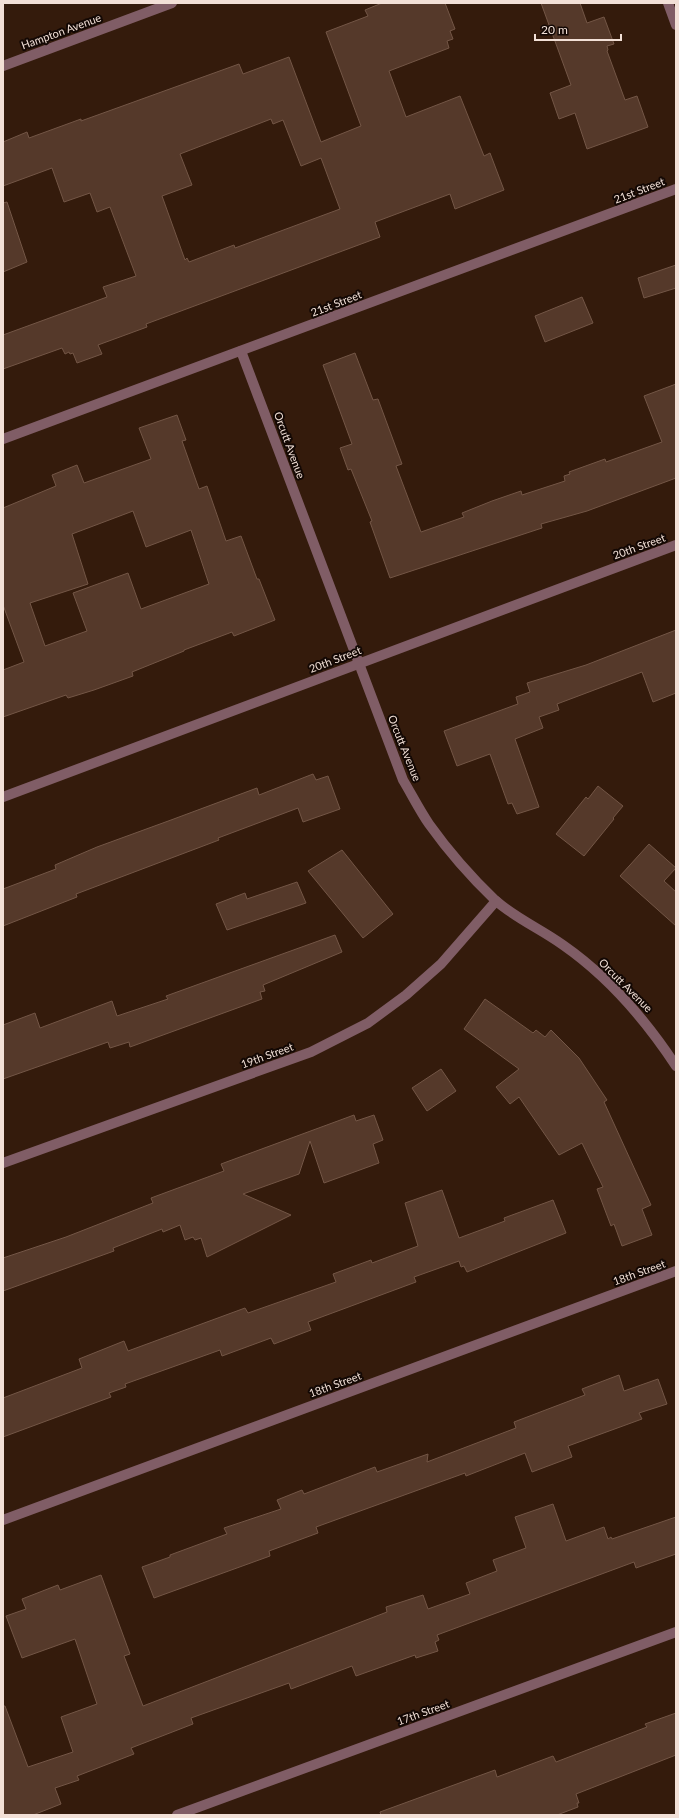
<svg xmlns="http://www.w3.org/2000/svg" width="679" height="1818" font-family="Lato,sans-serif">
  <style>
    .building { fill: #55392a; stroke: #735646; fill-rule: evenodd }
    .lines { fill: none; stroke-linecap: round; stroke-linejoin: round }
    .minor { stroke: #805d66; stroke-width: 10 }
    .tertiary { stroke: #805d66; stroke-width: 10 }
    .labels { text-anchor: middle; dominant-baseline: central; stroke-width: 4; stroke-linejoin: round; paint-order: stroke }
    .street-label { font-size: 11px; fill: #f2e0d7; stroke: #130804 }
  </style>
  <rect width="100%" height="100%" fill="#341b0c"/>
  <g class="building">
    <path d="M 382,3 L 445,3 L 455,29 L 450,31 L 453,39 L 447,41 L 449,48 L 389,71 L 406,117 L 460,96 L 484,156 L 490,153 L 504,190 L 455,209 L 450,194 L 375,222 L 380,237 L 146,324 L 147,327 L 98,345 L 102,354 L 77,363 L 73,353 L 70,354 L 69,352 L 65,354 L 62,348 L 3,369 L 3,335 L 107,297 L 103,287 L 136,276 L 110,207 L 97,212 L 90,193 L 64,202 L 52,168 L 3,186 L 3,142 L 27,132 L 29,138 L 81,119 L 81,121 L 239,64 L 243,74 L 289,57 L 321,142 L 361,126 L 326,32 L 368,16 L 365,10 ZM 271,119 L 273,124 L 283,120 L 301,166 L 321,158 L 340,209 L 235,248 L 234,245 L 189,262 L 187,258 L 185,260 L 162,196 L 192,185 L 180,154 Z"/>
    <path d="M 541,3 L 580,3 L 587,23 L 604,17 L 614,44 L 607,46 L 608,50 L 607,51 L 625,100 L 637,96 L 648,127 L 587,149 L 575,113 L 559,119 L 550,93 L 571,85 Z"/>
    <path d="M 7,202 L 27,262 L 3,272 L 3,203 Z"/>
    <path d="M 676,265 L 676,288 L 644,298 L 638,278 Z"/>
    <path d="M 582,297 L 593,323 L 545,342 L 535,316 Z"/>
    <path d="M 355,353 L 373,400 L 378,399 L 402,464 L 396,466 L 421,532 L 464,517 L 462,513 L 492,501 L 521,491 L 522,495 L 565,481 L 564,476 L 570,474 L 569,472 L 605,459 L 606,462 L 662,442 L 644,396 L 676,384 L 676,478 L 587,511 L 541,524 L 542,528 L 390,578 L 370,522 L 372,521 L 351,469 L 348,470 L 340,448 L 352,444 L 323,365 Z"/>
    <path d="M 177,415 L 186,440 L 182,441 L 199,489 L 207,486 L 226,541 L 241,536 L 257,579 L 259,579 L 275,620 L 234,636 L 232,632 L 184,650 L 184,651 L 132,672 L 133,676 L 94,690 L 68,698 L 66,695 L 3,717 L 3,670 L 24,662 L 3,605 L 3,508 L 56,486 L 52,475 L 77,465 L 84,483 L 151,459 L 139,428 ZM 133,511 L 146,547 L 191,530 L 209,584 L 141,609 L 128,573 L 73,593 L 87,631 L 45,646 L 30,603 L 88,584 L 72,534 Z"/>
    <path d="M 676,630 L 676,693 L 653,702 L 642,672 L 557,704 L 559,710 L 539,717 L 543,728 L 515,739 L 539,807 L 517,814 L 512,803 L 508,804 L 490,754 L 457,766 L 444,731 L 518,704 L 516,697 L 530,692 L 527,683 L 586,665 Z"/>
    <path d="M 313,774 L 316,780 L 328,776 L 340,809 L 303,822 L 298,808 L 218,838 L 219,840 L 76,894 L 77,897 L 3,926 L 3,889 L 56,869 L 55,865 L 97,847 L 171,820 L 257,788 L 259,795 Z"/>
    <path d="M 598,786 L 623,806 L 613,818 L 614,819 L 584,856 L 556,834 L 586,797 L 588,799 Z"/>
    <path d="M 649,844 L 676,868 L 664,881 L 676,892 L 676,926 L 620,876 Z"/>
    <path d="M 342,850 L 393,914 L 363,938 L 308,871 Z"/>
    <path d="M 297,882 L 306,903 L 227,930 L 216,904 L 245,893 L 247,899 Z"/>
    <path d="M 335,935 L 342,952 L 263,985 L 265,991 L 260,992 L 262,999 L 130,1047 L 129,1042 L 110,1048 L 108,1042 L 3,1079 L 3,1025 L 35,1013 L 40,1028 L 112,1001 L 117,1016 L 168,999 L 166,996 Z"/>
    <path d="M 485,999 L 533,1033 L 536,1030 L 545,1037 L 551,1030 L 579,1058 L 607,1100 L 604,1102 L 651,1205 L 642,1209 L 652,1235 L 622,1246 L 614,1224 L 611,1226 L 597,1189 L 603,1187 L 582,1143 L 559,1155 L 519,1097 L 510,1104 L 496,1087 L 519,1069 L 464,1029 Z"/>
    <path d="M 441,1069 L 456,1091 L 427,1111 L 412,1088 Z"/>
    <path d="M 354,1115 L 356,1121 L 374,1115 L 383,1140 L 373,1144 L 379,1163 L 324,1183 L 310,1141 L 299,1174 L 243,1194 L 291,1215 L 207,1257 L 201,1238 L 195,1240 L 193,1237 L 185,1240 L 180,1225 L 163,1232 L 162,1229 L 113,1248 L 114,1251 L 3,1291 L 3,1258 L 66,1237 L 153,1203 L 151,1198 L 224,1171 L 221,1164 Z"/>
    <path d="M 442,1190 L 459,1238 L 505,1221 L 504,1218 L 553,1200 L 566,1233 L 467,1272 L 464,1266 L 461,1267 L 459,1261 L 414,1277 L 416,1282 L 308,1322 L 311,1330 L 274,1344 L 271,1338 L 222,1356 L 220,1350 L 125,1384 L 126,1387 L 109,1393 L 111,1397 L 3,1437 L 3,1398 L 82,1368 L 79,1359 L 124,1341 L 128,1351 L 245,1308 L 248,1313 L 336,1282 L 333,1274 L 371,1260 L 372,1263 L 418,1246 L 405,1203 Z"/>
    <path d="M 619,1375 L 624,1391 L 658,1379 L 667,1404 L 639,1413 L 642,1419 L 568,1446 L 572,1457 L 532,1472 L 525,1453 L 466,1476 L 465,1473 L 316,1527 L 318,1533 L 269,1551 L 270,1556 L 154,1598 L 142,1567 L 170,1557 L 170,1555 L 227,1534 L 224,1528 L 281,1509 L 277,1500 L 302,1490 L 304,1494 L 375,1467 L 377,1472 L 428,1454 L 427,1462 L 516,1428 L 514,1422 L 585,1395 L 582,1389 Z"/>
    <path d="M 553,1504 L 566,1541 L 604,1527 L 608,1539 L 611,1537 L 612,1539 L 676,1517 L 676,1554 L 636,1568 L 634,1562 L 437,1635 L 439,1640 L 435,1642 L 438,1651 L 416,1658 L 415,1655 L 356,1676 L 352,1666 L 291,1689 L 289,1683 L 191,1718 L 193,1724 L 131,1748 L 134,1754 L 77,1776 L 79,1780 L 55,1788 L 61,1804 L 33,1815 L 3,1815 L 3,1706 L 5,1706 L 28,1767 L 73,1752 L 61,1717 L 97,1704 L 75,1639 L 22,1658 L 6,1616 L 26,1609 L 22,1599 L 58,1585 L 60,1590 L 101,1575 L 130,1654 L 124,1656 L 143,1706 L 387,1612 L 386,1607 L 423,1595 L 428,1609 L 470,1594 L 466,1583 L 497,1571 L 493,1560 L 526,1548 L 515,1517 Z"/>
    <path d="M 676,1713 L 676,1755 L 576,1794 L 579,1803 L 577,1803 L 578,1807 L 557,1815 L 381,1815 L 380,1812 L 495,1770 L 497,1777 L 553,1756 L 556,1762 L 647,1727 L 645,1724 Z"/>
  </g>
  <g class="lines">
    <g class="minor">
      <path d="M 241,351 L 403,780 C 412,795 420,811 429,824 C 449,852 471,877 495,900 C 515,918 541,929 563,945 C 609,977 645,1019 676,1066"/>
      <path d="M 3,439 L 676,189"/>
      <path d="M 3,797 L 676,545"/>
      <path d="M 3,1163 L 311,1052 L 368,1023 L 406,995 L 441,964 L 496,901"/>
      <path d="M 3,1520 L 676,1271"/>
      <path d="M 177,1815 L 676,1632"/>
    </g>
    <g class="tertiary">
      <path d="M 668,3 L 676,25"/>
      <path d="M 3,66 L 172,3"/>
    </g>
  </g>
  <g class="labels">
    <g class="street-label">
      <text transform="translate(61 31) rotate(-20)">Hampton Avenue</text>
      <text transform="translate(639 190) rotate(-21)">21st Street</text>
      <text transform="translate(336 303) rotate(-21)">21st Street</text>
      <text transform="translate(290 445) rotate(70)">Orcutt Avenue</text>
      <text transform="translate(639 546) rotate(-20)">20th Street</text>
      <text transform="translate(335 659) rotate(-21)">20th Street</text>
      <text transform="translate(405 748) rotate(68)">Orcutt Avenue</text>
      <text transform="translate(626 985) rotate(45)">Orcutt Avenue</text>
      <text transform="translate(267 1055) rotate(-20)">19th Street</text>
      <text transform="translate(639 1272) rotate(-20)">18th Street</text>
      <text transform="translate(335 1384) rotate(-20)">18th Street</text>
      <text transform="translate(423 1712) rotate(-20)">17th Street</text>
    </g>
  </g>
  <rect width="679" height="1818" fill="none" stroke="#f2e0d7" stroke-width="8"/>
  <path d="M535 34v6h86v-6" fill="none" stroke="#f2e0d7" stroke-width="2"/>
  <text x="541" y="34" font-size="12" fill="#f2e0d7" stroke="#130804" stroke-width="3" paint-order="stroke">20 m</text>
</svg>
